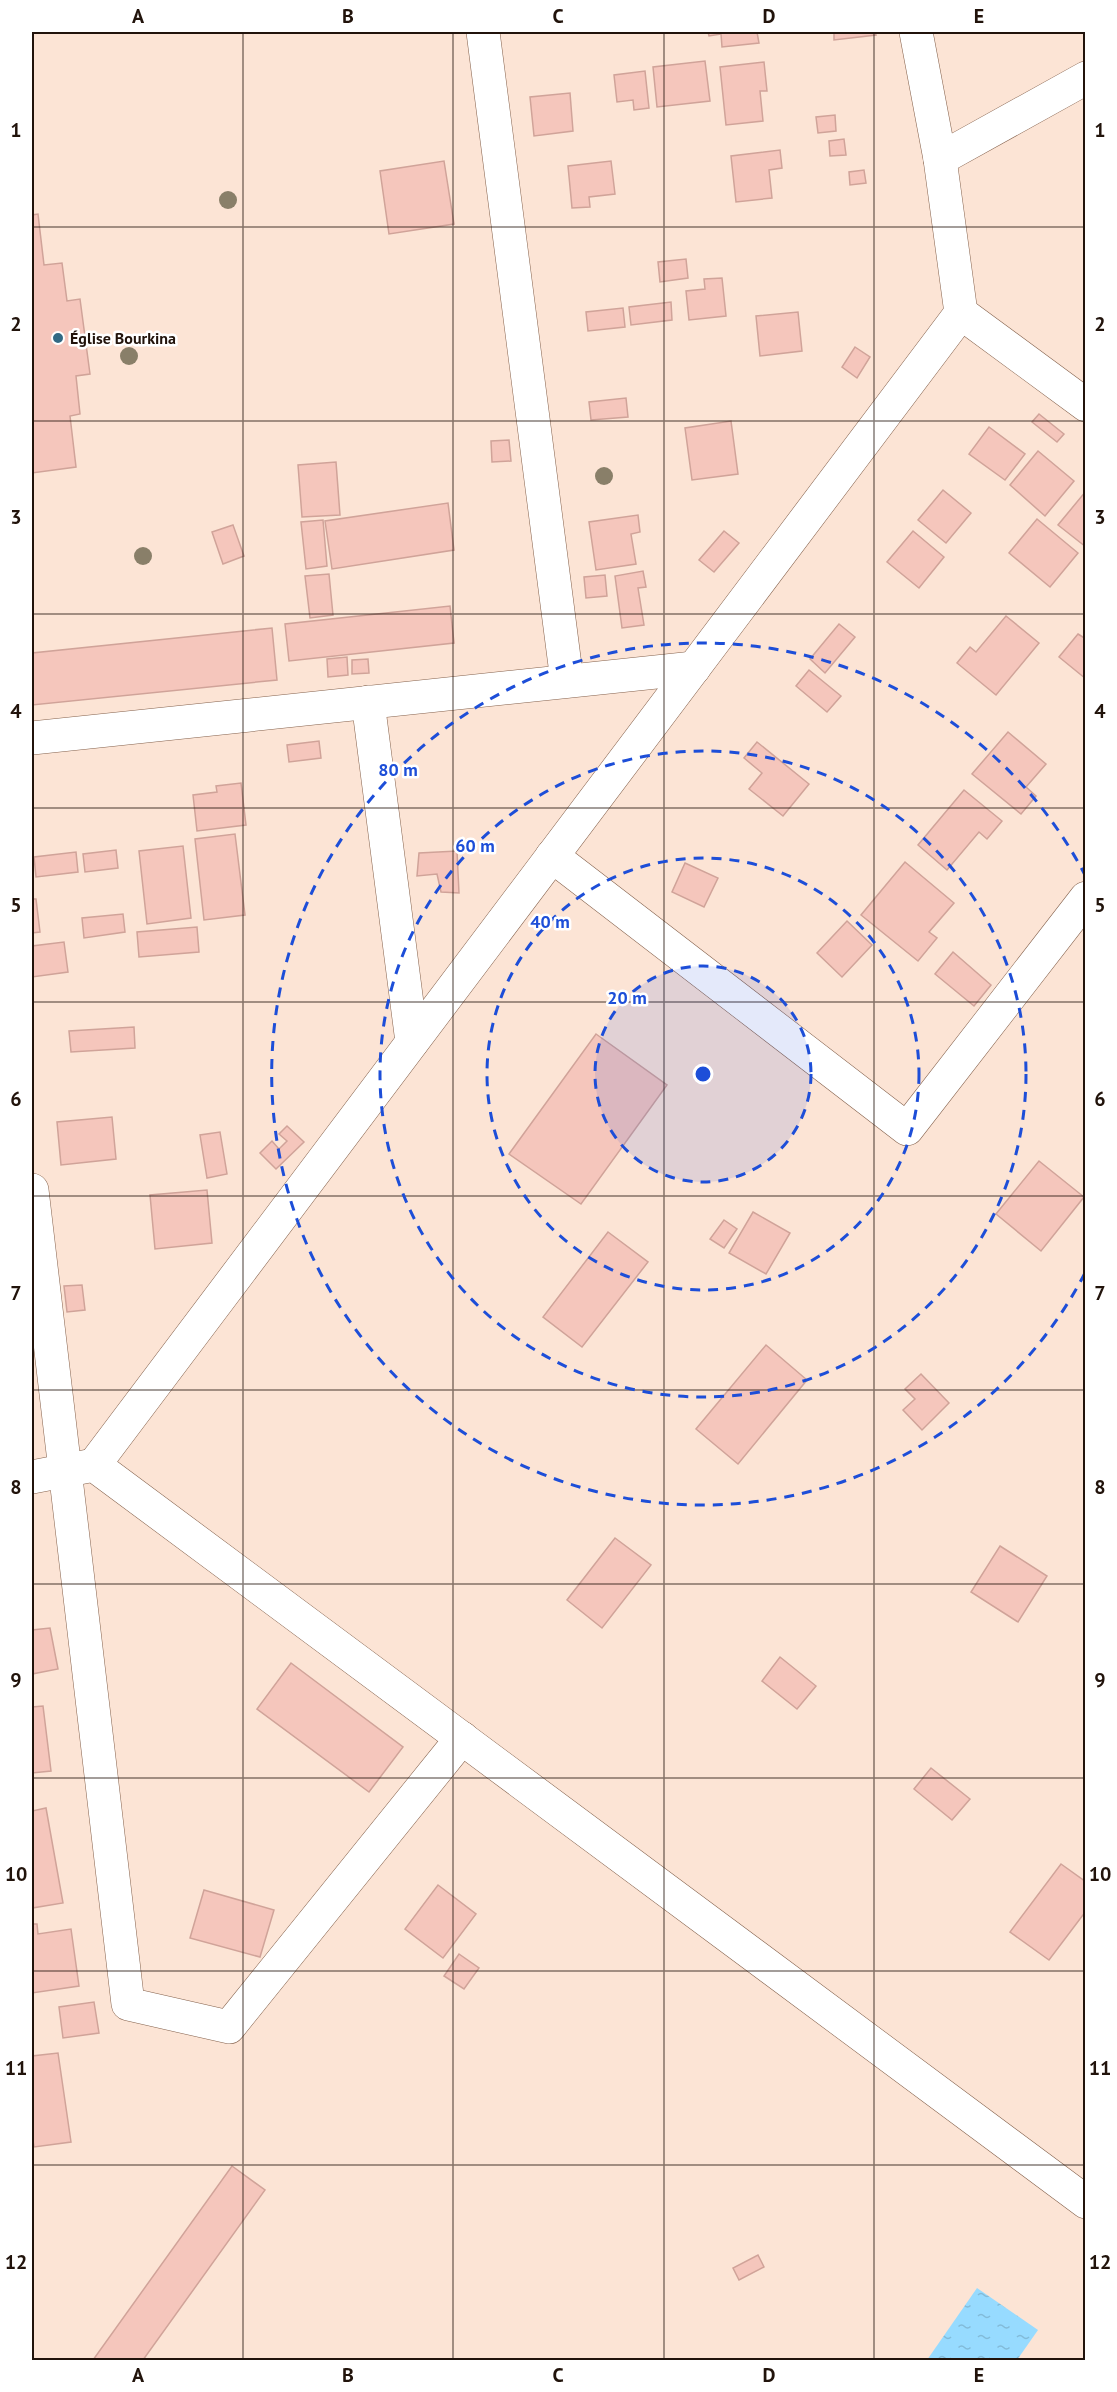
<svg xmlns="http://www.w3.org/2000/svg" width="1117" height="2392" font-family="'PT Sans',sans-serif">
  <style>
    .water { fill: url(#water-ripples) }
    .building { fill: #f5c6bc; stroke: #d0a399; stroke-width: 1.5 }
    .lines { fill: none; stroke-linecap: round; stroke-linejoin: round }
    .minor-casing { stroke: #85624d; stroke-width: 34 }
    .minor { stroke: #fff; stroke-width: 33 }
    .tree { fill: #897f69 }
    .grid { fill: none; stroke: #21130b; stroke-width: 1.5; stroke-opacity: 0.55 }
    .ring { fill: none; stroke: #1d4ed8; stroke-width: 3; stroke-dasharray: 10 8 }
    .poi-dot { fill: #326984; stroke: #fff; stroke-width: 2 }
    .labels { text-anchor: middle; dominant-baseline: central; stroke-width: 5; stroke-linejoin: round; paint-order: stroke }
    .poi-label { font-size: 16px; font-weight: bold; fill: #21130b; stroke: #fff; text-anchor: start }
    .centre { fill: #1d4ed8; stroke: #fff; stroke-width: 3 }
    .ring-label { font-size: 18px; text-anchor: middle; font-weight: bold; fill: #1d4ed8; stroke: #fff; stroke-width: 5; stroke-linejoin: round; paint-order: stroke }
    .neatline { fill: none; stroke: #21130b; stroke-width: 2 }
    .grid-label { font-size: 20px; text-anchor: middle; font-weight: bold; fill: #21130b }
  </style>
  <defs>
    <pattern id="water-ripples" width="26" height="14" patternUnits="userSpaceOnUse" patternTransform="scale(1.5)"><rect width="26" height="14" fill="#97dbff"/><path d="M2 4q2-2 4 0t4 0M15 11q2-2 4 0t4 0" fill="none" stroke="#82bbd9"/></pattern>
  </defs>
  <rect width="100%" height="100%" fill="#fce4d5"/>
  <path class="water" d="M 977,2288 L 1038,2330 L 1017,2360 L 927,2360 Z"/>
  <g class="building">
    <path d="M 708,32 L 757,32 L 759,43 L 722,47 L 721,34 L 709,36 Z"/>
    <path d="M 834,32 L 875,32 L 876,35 L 834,40 Z"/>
    <path d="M 705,61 L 710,101 L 657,107 L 653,67 Z"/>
    <path d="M 764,62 L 767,91 L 760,91 L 763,121 L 726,125 L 720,67 Z"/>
    <path d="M 645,71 L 649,108 L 634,110 L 633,100 L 617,102 L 614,75 Z"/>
    <path d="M 570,93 L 573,131 L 534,136 L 530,97 Z"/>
    <path d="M 835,115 L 836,131 L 818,133 L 816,117 Z"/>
    <path d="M 844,139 L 846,155 L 830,156 L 829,141 Z"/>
    <path d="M 780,150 L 782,168 L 769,170 L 772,198 L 736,202 L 731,156 Z"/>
    <path d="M 444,161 L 454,224 L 389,234 L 380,171 Z"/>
    <path d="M 611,161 L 615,194 L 589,197 L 590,207 L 572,208 L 568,166 Z"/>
    <path d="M 864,170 L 866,183 L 850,185 L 849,172 Z"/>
    <path d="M 38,214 L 44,265 L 62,263 L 67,301 L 80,299 L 90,374 L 76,376 L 80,414 L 70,416 L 76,467 L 32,473 L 32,215 Z"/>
    <path d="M 686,259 L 688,278 L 660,282 L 658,262 Z"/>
    <path d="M 722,278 L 726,316 L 689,320 L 686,291 L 705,289 L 704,279 Z"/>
    <path d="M 671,302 L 672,320 L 631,325 L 629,307 Z"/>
    <path d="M 623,308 L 625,327 L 588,331 L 586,312 Z"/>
    <path d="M 798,312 L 802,351 L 760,356 L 756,316 Z"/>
    <path d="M 855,347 L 870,357 L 857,378 L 842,367 Z"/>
    <path d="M 626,398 L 628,417 L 591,420 L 589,402 Z"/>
    <path d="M 1039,414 L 1064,434 L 1057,442 L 1032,422 Z"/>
    <path d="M 731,421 L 738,474 L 692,480 L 685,428 Z"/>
    <path d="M 989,427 L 1025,454 L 1005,480 L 969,454 Z"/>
    <path d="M 509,440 L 511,461 L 492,462 L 491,441 Z"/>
    <path d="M 1038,451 L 1074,481 L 1045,516 L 1010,485 Z"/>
    <path d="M 336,462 L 340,515 L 302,517 L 298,465 Z"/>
    <path d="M 943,490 L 971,513 L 946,543 L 918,520 Z"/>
    <path d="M 1086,491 L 1086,547 L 1058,525 Z"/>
    <path d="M 448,503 L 454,550 L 332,569 L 325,521 Z"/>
    <path d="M 638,515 L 640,532 L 631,534 L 636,564 L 596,570 L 589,522 Z"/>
    <path d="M 1037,519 L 1078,553 L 1050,587 L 1009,553 Z"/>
    <path d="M 323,520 L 327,566 L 306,569 L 301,522 Z"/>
    <path d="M 233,525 L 244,556 L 223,564 L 212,532 Z"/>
    <path d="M 724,531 L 739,543 L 714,572 L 699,560 Z"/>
    <path d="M 913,531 L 944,557 L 919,588 L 887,562 Z"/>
    <path d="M 643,571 L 646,587 L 638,588 L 644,625 L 622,628 L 615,576 Z"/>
    <path d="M 329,574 L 333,615 L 310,618 L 305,576 Z"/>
    <path d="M 605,575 L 607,596 L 586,598 L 584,577 Z"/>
    <path d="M 450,606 L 454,643 L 289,661 L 285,624 Z"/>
    <path d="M 1006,616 L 1039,643 L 996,695 L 957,663 L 970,647 L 976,652 Z"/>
    <path d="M 839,624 L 855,637 L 825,673 L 810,659 Z"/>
    <path d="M 272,628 L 277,680 L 32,705 L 32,653 Z"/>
    <path d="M 1078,634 L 1086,639 L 1086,679 L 1059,657 Z"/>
    <path d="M 347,657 L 348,675 L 328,677 L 327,659 Z"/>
    <path d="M 368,659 L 369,673 L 352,674 L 352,660 Z"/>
    <path d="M 809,670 L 841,696 L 827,712 L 796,686 Z"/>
    <path d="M 1008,732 L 1046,764 L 1026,787 L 1036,796 L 1021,814 L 972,774 Z"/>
    <path d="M 319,741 L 321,758 L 289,762 L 287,745 Z"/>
    <path d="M 757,742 L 809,784 L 783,816 L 749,789 L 762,773 L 744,758 Z"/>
    <path d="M 241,783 L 246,825 L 197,831 L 193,795 L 217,792 L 216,786 Z"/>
    <path d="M 964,790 L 1002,821 L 987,839 L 979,832 L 947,870 L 918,845 Z"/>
    <path d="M 235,834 L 245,915 L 204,920 L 195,839 Z"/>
    <path d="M 183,846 L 191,918 L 147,924 L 139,851 Z"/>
    <path d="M 116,850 L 118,868 L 85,872 L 83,854 Z"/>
    <path d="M 457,851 L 459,893 L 441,892 L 437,874 L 417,876 L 419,853 Z"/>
    <path d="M 76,852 L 78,872 L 36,877 L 34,857 Z"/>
    <path d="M 905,862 L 954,903 L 929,932 L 937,938 L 918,961 L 861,915 Z"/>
    <path d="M 685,863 L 718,878 L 704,907 L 672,892 Z"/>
    <path d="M 32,899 L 36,899 L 40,932 L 32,933 Z"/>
    <path d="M 123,914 L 125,932 L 84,938 L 82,918 Z"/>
    <path d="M 847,921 L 872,945 L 842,977 L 817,953 Z"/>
    <path d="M 197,927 L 199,952 L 139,957 L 137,932 Z"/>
    <path d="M 64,942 L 68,972 L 32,977 L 32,946 Z"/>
    <path d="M 953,952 L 991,985 L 974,1006 L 935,974 Z"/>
    <path d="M 134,1027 L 135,1048 L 71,1052 L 69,1031 Z"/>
    <path d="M 596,1034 L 667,1085 L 581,1204 L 509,1154 Z"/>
    <path d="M 112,1117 L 116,1159 L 61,1165 L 57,1122 Z"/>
    <path d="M 287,1126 L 304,1142 L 276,1169 L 260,1153 L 272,1141 L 279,1149 L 287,1141 L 279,1134 Z"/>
    <path d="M 220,1132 L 227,1174 L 207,1178 L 200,1135 Z"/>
    <path d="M 1039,1161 L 1084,1197 L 1041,1251 L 996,1214 Z"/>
    <path d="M 207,1190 L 212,1243 L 155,1249 L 150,1195 Z"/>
    <path d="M 753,1212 L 790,1233 L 766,1274 L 729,1253 Z"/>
    <path d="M 724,1220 L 737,1229 L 724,1248 L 710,1239 Z"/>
    <path d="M 608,1232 L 648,1262 L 582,1347 L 543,1317 Z"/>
    <path d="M 82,1285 L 85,1310 L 67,1312 L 64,1286 Z"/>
    <path d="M 766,1345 L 807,1380 L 738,1464 L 696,1429 Z"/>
    <path d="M 921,1374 L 949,1403 L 922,1430 L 903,1410 L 915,1399 L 905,1389 Z"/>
    <path d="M 615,1538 L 651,1565 L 602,1628 L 567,1600 Z"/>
    <path d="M 1000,1546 L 1047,1576 L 1018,1622 L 971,1592 Z"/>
    <path d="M 50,1628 L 58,1669 L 32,1674 L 32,1630 Z"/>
    <path d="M 780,1657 L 816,1686 L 797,1709 L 762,1681 Z"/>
    <path d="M 291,1663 L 403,1747 L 369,1792 L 257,1709 Z"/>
    <path d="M 43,1706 L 51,1771 L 32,1773 L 32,1707 Z"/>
    <path d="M 931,1768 L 970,1799 L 952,1820 L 914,1789 Z"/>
    <path d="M 46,1808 L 63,1903 L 32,1908 L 32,1811 Z"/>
    <path d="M 1061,1864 L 1086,1882 L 1086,1911 L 1049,1960 L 1010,1932 Z"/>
    <path d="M 438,1885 L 476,1914 L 443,1958 L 405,1929 Z"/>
    <path d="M 204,1890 L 274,1910 L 260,1957 L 190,1938 Z"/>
    <path d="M 32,1924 L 37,1924 L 38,1934 L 71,1929 L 79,1986 L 32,1993 Z"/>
    <path d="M 459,1954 L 479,1968 L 464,1989 L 444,1976 Z"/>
    <path d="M 94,2002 L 99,2033 L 63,2038 L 59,2007 Z"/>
    <path d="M 58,2053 L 71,2142 L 34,2147 L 32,2134 L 32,2056 Z"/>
    <path d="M 232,2166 L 265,2190 L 143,2360 L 93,2360 Z"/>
    <path d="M 758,2255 L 764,2267 L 739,2280 L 733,2268 Z"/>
  </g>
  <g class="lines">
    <defs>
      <g id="minor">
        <path d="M 483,32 L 567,681"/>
        <path d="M 940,159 L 1086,78"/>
        <path d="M 961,313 L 1086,405"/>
        <path d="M 368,702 L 412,1042"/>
        <path d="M 32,738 L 694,668"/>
        <path d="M 552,856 L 907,1129 L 1086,898"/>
        <path d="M 32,1190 L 128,2004 L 229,2027 L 462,1738"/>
        <path d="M 94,1465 L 961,313 L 940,159 L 916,32"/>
        <path d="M 32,1477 L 94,1465 L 1086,2202"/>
      </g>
    </defs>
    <use href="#minor" class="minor-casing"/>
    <use href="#minor" class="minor"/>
  </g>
  <g class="tree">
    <circle cx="228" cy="200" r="9"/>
    <circle cx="129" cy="356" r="9"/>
    <circle cx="604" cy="476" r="9"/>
    <circle cx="143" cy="556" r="9"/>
  </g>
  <path class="grid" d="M 243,32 L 243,2360M 453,32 L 453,2360M 664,32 L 664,2360M 874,32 L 874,2360M 32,227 L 1086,227M 32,421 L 1086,421M 32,614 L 1086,614M 32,808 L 1086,808M 32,1002 L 1086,1002M 32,1196 L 1086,1196M 32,1390 L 1086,1390M 32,1584 L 1086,1584M 32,1778 L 1086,1778M 32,1971 L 1086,1971M 32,2165 L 1086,2165"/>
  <circle cx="703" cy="1074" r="108" fill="#1d4ed8" fill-opacity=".12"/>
  <g class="ring">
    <circle cx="703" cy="1074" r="108"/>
    <circle cx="703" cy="1074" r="216"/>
    <circle cx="703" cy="1074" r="323"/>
    <path d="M1085 1273A431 431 0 1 1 1085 875"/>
  </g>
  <circle class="poi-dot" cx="58" cy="338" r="6"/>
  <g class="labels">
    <g class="poi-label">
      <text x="70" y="338">Église Bourkina</text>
    </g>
  </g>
  <circle cx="703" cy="1074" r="9" class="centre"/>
  <g class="ring-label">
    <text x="398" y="776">80 m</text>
    <text x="475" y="852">60 m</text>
    <text x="550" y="928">40 m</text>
    <text x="627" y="1004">20 m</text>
  </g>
  <rect width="1117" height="2392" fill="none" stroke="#ffffff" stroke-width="66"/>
  <rect x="33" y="33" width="1051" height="2326" class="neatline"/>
  <g class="grid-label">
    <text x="138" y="23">A</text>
    <text x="348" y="23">B</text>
    <text x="558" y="23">C</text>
    <text x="769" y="23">D</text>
    <text x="979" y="23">E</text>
    <text x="16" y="137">1</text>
    <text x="1100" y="137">1</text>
    <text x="16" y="331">2</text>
    <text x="1100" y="331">2</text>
    <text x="16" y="524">3</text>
    <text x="1100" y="524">3</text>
    <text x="16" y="718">4</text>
    <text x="1100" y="718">4</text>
    <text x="16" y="912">5</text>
    <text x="1100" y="912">5</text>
    <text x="16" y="1106">6</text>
    <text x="1100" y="1106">6</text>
    <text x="16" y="1300">7</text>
    <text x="1100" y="1300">7</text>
    <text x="16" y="1494">8</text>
    <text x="1100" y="1494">8</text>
    <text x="16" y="1687">9</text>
    <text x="1100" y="1687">9</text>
    <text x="16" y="1881">10</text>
    <text x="1100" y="1881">10</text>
    <text x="16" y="2075">11</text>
    <text x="1100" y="2075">11</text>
    <text x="16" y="2269">12</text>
    <text x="1100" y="2269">12</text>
    <text x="138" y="2382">A</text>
    <text x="348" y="2382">B</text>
    <text x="558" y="2382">C</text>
    <text x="769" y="2382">D</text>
    <text x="979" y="2382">E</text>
  </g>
</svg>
